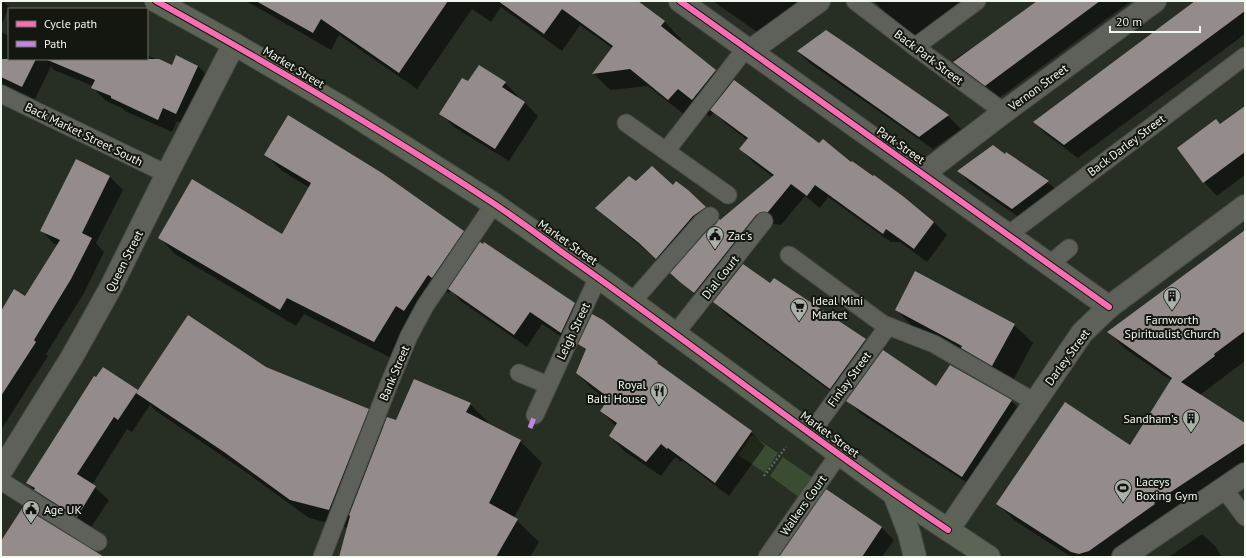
<svg xmlns="http://www.w3.org/2000/svg" width="1246" height="558" font-family="'PT Sans',sans-serif">
  <style>
    .green { fill: #3a4c31 }
    .shadow { fill: #0007 }
    .building { fill: #938c8a }
    .lines { fill: none; stroke-linecap: round; stroke-linejoin: round }
    .lane-casing { stroke: #464b43; stroke-width: 19 }
    .street-casing { stroke: #464b43; stroke-width: 24 }
    .secondary-casing { stroke: #464b43; stroke-width: 24 }
    .primary-casing { stroke: #464b43; stroke-width: 24 }
    .path { stroke: #626560; stroke-width: 2.5; stroke-dasharray: 2 2; stroke-linecap: butt }
    .lane { stroke: #5d615a; stroke-width: 17 }
    .street { stroke: #5d615a; stroke-width: 22 }
    .secondary { stroke: #5c6358; stroke-width: 22 }
    .primary { stroke: #5b6455; stroke-width: 22 }
    .quiet { stroke: #c483df; stroke-width: 5; stroke-dasharray: 10 5; stroke-linecap: butt }
    .cycleway-casing { stroke: #131710; stroke-width: 8 }
    .cycleway { stroke: #f96db3; stroke-width: 6 }
    .labels { text-anchor: middle; dominant-baseline: central; stroke-width: 4; stroke-linejoin: round; paint-order: stroke }
    .street-label { font-size: 12px; fill: #f0f7ed; stroke: #131710 }
    .poi-label { font-size: 12px; fill: #f0f7ed; stroke: #131710; text-anchor: start }
  </style>
  <rect width="100%" height="100%" fill="#272e24"/>
  <g class="green">
    <path d="M 752,435 L 778,453 L 765,473 L 738,455 Z"/>
    <path d="M 783,457 L 813,478 L 800,498 L 770,476 Z"/>
  </g>
  <g class="shadow">
    <path d="M 1,1 L 3,1 L 9,7 L 1,26 Z"/>
    <path d="M 246,1 L 636,1 L 664,21 L 681,39 L 679,42 L 716,71 L 731,86 L 820,144 L 852,163 L 904,198 L 934,222 L 947,235 L 927,262 L 900,242 L 891,242 L 828,197 L 820,208 L 805,196 L 781,225 L 774,224 L 769,228 L 708,306 L 685,286 L 672,273 L 773,177 L 753,162 L 740,149 L 747,140 L 725,123 L 714,112 L 710,117 L 695,105 L 686,116 L 648,86 L 610,90 L 593,73 L 612,48 L 580,25 L 562,51 L 501,7 L 491,22 L 472,9 L 417,89 L 339,35 L 331,50 Z"/>
    <path d="M 713,1 L 795,1 L 800,6 L 764,37 Z"/>
    <path d="M 874,1 L 965,1 L 916,37 L 885,12 Z"/>
    <path d="M 1038,1 L 1131,1 L 999,98 L 965,73 L 952,61 L 993,34 Z"/>
    <path d="M 1198,1 L 1245,1 L 1245,34 L 1078,158 L 1047,135 L 1034,122 Z"/>
    <path d="M 826,31 L 948,116 L 961,129 L 933,149 L 811,64 L 798,52 Z"/>
    <path d="M 1,32 L 9,36 L 9,59 L 147,59 L 147,55 L 172,67 L 198,66 L 211,80 L 189,126 L 177,121 L 172,132 L 125,111 L 122,108 L 106,101 L 93,88 L 93,86 L 54,70 L 51,66 L 35,99 L 1,83 Z"/>
    <path d="M 505,83 L 518,96 L 517,98 L 525,103 L 538,116 L 509,161 L 454,127 L 441,114 Z"/>
    <path d="M 1245,107 L 1245,175 L 1217,196 L 1204,182 L 1178,148 L 1216,120 L 1221,125 Z"/>
    <path d="M 265,154 L 463,232 L 478,247 L 574,304 L 587,317 L 574,345 L 542,324 L 527,347 L 462,302 L 451,290 L 449,293 L 445,291 L 391,358 L 304,314 L 296,326 L 175,254 L 159,237 L 282,236 L 310,188 L 282,171 Z"/>
    <path d="M 1006,154 L 1048,182 L 1061,195 L 1026,222 L 971,184 L 959,171 Z"/>
    <path d="M 76,160 L 110,177 L 123,190 L 96,243 L 104,252 L 84,293 L 46,354 L 48,356 L 1,430 L 1,339 L 58,245 L 54,244 L 41,230 Z"/>
    <path d="M 636,182 L 673,186 L 688,192 L 719,221 L 707,229 L 670,272 L 653,256 L 610,221 L 596,208 Z"/>
    <path d="M 1245,231 L 1245,361 L 1200,395 L 1245,424 L 1245,469 L 1119,557 L 1071,557 L 1014,520 L 998,504 L 1130,446 L 1172,381 L 1124,348 L 1109,332 Z"/>
    <path d="M 774,280 L 865,340 L 879,353 L 844,401 L 727,315 L 714,302 L 770,285 Z"/>
    <path d="M 896,310 L 1014,325 L 1033,343 L 1011,384 L 914,328 Z"/>
    <path d="M 602,321 L 662,367 L 751,432 L 765,446 L 729,496 L 683,461 L 682,462 L 675,457 L 661,476 L 624,451 L 610,436 L 616,426 L 601,411 L 609,401 L 591,388 L 577,373 L 586,350 L 580,344 Z"/>
    <path d="M 265,368 L 368,410 L 384,426 L 396,422 L 470,404 L 492,426 L 520,441 L 542,463 L 514,518 L 539,542 L 530,557 L 340,557 L 348,528 L 309,518 L 243,470 L 156,411 L 150,405 L 132,432 L 127,429 L 92,485 L 109,500 L 90,529 L 48,503 L 27,483 L 137,390 Z"/>
    <path d="M 937,387 L 1011,401 L 1024,413 L 975,488 L 860,413 L 848,401 Z"/>
    <path d="M 881,527 L 894,540 L 882,557 L 780,557 Z"/>
    <path d="M 1202,534 L 1215,546 L 1222,557 L 1169,557 Z"/>
  </g>
  <g class="building">
    <path d="M 256,1 L 448,1 L 399,73 L 321,19 L 313,33 Z"/>
    <path d="M 498,1 L 638,1 L 665,21 L 661,26 L 716,70 L 692,100 L 678,89 L 668,100 L 630,69 L 592,74 L 613,46 L 562,9 L 544,34 Z"/>
    <path d="M 1037,1 L 1100,1 L 985,86 L 953,62 Z"/>
    <path d="M 1195,1 L 1245,1 L 1245,11 L 1064,145 L 1033,122 Z"/>
    <path d="M 826,30 L 854,49 L 949,115 L 919,137 L 797,51 Z"/>
    <path d="M 176,55 L 198,66 L 176,114 L 163,108 L 158,120 L 111,98 L 111,96 L 91,88 L 95,80 L 45,59 L 159,59 L 172,65 Z"/>
    <path d="M 1,59 L 36,59 L 22,87 L 1,77 Z"/>
    <path d="M 479,65 L 506,82 L 502,87 L 525,102 L 495,149 L 439,114 L 462,78 L 468,81 Z"/>
    <path d="M 734,80 L 819,143 L 823,139 L 851,162 L 852,161 L 873,176 L 874,175 L 904,197 L 934,222 L 914,249 L 886,229 L 883,234 L 815,185 L 807,196 L 791,184 L 768,212 L 761,212 L 756,215 L 694,293 L 680,282 L 670,273 L 708,230 L 716,224 L 719,219 L 720,220 L 774,175 L 739,149 L 748,138 L 710,110 Z"/>
    <path d="M 1245,106 L 1245,152 L 1203,183 L 1177,148 L 1216,119 L 1220,124 Z"/>
    <path d="M 288,115 L 382,173 L 464,231 L 432,278 L 428,275 L 404,311 L 396,306 L 374,342 L 287,298 L 280,310 L 158,238 L 192,179 L 282,234 L 311,183 L 264,155 Z"/>
    <path d="M 993,145 L 1005,154 L 1006,152 L 1049,181 L 1012,209 L 957,171 Z"/>
    <path d="M 76,159 L 110,176 L 82,233 L 92,238 L 71,279 L 34,340 L 36,342 L 1,396 L 1,311 L 14,289 L 25,296 L 60,240 L 40,231 Z"/>
    <path d="M 652,166 L 673,185 L 676,181 L 688,190 L 706,207 L 693,216 L 656,259 L 639,243 L 595,208 L 629,176 L 636,181 Z"/>
    <path d="M 1245,230 L 1245,331 L 1214,354 L 1215,356 L 1181,382 L 1245,423 L 1245,443 L 1154,503 L 1155,504 L 1089,551 L 1079,554 L 1071,552 L 996,504 L 1065,402 L 1130,445 L 1172,378 L 1107,332 Z"/>
    <path d="M 480,242 L 483,244 L 484,242 L 575,303 L 561,333 L 530,312 L 514,335 L 448,289 Z"/>
    <path d="M 743,264 L 770,283 L 774,278 L 866,339 L 830,389 L 713,302 Z"/>
    <path d="M 915,271 L 1015,324 L 992,366 L 961,348 L 962,346 L 895,310 Z"/>
    <path d="M 592,314 L 603,320 L 658,362 L 657,363 L 752,431 L 715,483 L 668,448 L 667,449 L 661,444 L 646,462 L 609,436 L 617,423 L 600,411 L 609,398 L 576,373 L 586,349 L 578,344 Z"/>
    <path d="M 188,315 L 266,367 L 369,409 L 329,510 L 290,500 L 224,452 L 136,393 Z"/>
    <path d="M 883,350 L 936,386 L 950,365 L 1012,400 L 962,477 L 846,401 Z"/>
    <path d="M 103,367 L 138,390 L 118,420 L 114,417 L 77,474 L 96,486 L 77,517 L 34,490 L 35,488 L 26,483 L 94,376 L 96,377 Z"/>
    <path d="M 414,379 L 471,403 L 466,412 L 521,440 L 489,503 L 518,519 L 496,557 L 339,557 L 350,516 L 349,515 L 387,417 L 396,420 Z"/>
    <path d="M 826,489 L 882,527 L 862,557 L 779,557 Z"/>
    <path d="M 23,507 L 93,550 L 104,557 L 1,557 L 1,541 Z"/>
  </g>
  <g class="lines">
    <defs>
      <g id="lane">
        <path d="M 855,1 L 915,47 L 1004,112"/>
        <path d="M 915,47 L 977,1"/>
        <path d="M 1,94 L 167,174"/>
        <path d="M 626,123 L 728,195"/>
        <path d="M 666,151 L 746,48"/>
        <path d="M 1008,235 L 1245,56"/>
        <path d="M 789,255 L 883,324 L 934,344 L 1035,402"/>
        <path d="M 1050,264 L 1069,248"/>
        <path d="M 632,302 L 701,223 L 710,216"/>
        <path d="M 675,334 L 764,221"/>
        <path d="M 519,373 L 548,385"/>
        <path d="M 535,415 L 598,277"/>
        <path d="M 811,433 L 888,326"/>
        <path d="M 1,481 L 98,542"/>
        <path d="M 1224,489 L 1245,517"/>
        <path d="M 322,557 L 389,384 L 409,336 L 425,306 L 494,204"/>
        <path d="M 767,557 L 839,454"/>
      </g>
      <g id="street">
        <path d="M 680,1 L 1109,307"/>
        <path d="M 750,51 L 819,1"/>
        <path d="M 923,174 L 1004,112 L 1155,1"/>
        <path d="M 1,471 L 72,357 L 111,287 L 167,174 L 234,44"/>
        <path d="M 948,530 L 1082,333 L 1109,307 L 1245,206"/>
        <path d="M 1123,557 L 1245,474"/>
      </g>
      <path id="secondary" d="M 894,494 L 909,533 L 915,557"/>
      <path id="primary" d="M 156,1 L 234,44 L 343,108 L 494,204 L 598,277 L 894,494 L 989,557"/>
    </defs>
    <use href="#lane" class="lane-casing"/>
    <use href="#street" class="street-casing"/>
    <use href="#secondary" class="secondary-casing"/>
    <use href="#primary" class="primary-casing"/>
    <path class="path" d="M 764,476 L 786,447"/>
    <use href="#lane" class="lane"/>
    <use href="#street" class="street"/>
    <use href="#secondary" class="secondary"/>
    <use href="#primary" class="primary"/>
    <path class="quiet" d="M 530,428 L 535,415"/>
    <defs>
      <g id="cycleway">
        <path d="M 156,1 C 271,65 384,131 493,203 C 517,219 540,236 563,253 C 693,344 817,443 948,530"/>
        <path d="M 680,1 L 1109,307"/>
      </g>
    </defs>
    <use href="#cycleway" class="cycleway-casing"/>
    <use href="#cycleway" class="cycleway"/>
  </g>
  <defs>
    <symbol id="civic-pin" viewBox="-11 -11 22 30"><path d="M0 17L-7.5 6A9.5 9.5 0 1 1 7.5 6Z" fill="#aab1a7" stroke="#131710"/><path d="M-.6-6.5H3V-4.5H.6V-3L4-1V1h2V6H-6V1h2V-1L-.6-3ZM-1.2 2.5V6h2.4V2.5Z" fill="#111"/></symbol>
    <symbol id="building-pin" viewBox="-11 -11 22 30"><path d="M0 17L-7.5 6A9.5 9.5 0 1 1 7.5 6Z" fill="#aab1a7" stroke="#131710"/><path d="M-4-6H4V6H1V3H-1V6H-4ZM-2.5-4.3h1.7v1.8h-1.7ZM.8-4.3h1.7v1.8H.8ZM-2.5-1h1.7V.8h-1.7ZM.8-1h1.7V.8H.8Z" fill="#111"/></symbol>
    <symbol id="supermarket-pin" viewBox="-11 -11 22 30"><path d="M0 17L-7.5 6A9.5 9.5 0 1 1 7.5 6Z" fill="#aab1a7" stroke="#131710"/><path d="M-6-5.5h2.5l.6 2H6L4.5 2H-2.5L-4.4-4H-6ZM-1.5 3.2a1.3 1.3 0 1 0 .1 0ZM3 3.2a1.3 1.3 0 1 0 .1 0Z" fill="#111"/></symbol>
    <symbol id="restaurant-pin" viewBox="-11 -11 22 30"><path d="M0 17L-7.5 6A9.5 9.5 0 1 1 7.5 6Z" fill="#aab1a7" stroke="#131710"/><path d="M-5-6h1v4h1v-4h1v4h1v-4h1v5L-1.5 .5V6h-2V.5L-5-1ZM5-6V6H3V1.5H1.5Q1.5-4 5-6Z" fill="#111"/></symbol>
    <symbol id="stadium-pin" viewBox="-11 -11 22 30"><path d="M0 17L-7.5 6A9.5 9.5 0 1 1 7.5 6Z" fill="#aab1a7" stroke="#131710"/><path d="M0-5a6.5 5 0 1 0 0 10a6.5 5 0 1 0 0-10ZM-3.5-1.8h7v3.6h-7Z" fill="#111"/></symbol>
  </defs>
  <g fill-rule="evenodd">
    <use href="#civic-pin" x="705" y="225" width="20" height="27"/>
    <use href="#building-pin" x="1162" y="286" width="20" height="27"/>
    <use href="#supermarket-pin" x="789" y="297" width="20" height="27"/>
    <use href="#restaurant-pin" x="649" y="381" width="20" height="27"/>
    <use href="#building-pin" x="1181" y="408" width="20" height="27"/>
    <use href="#stadium-pin" x="1113" y="478" width="20" height="27"/>
    <use href="#civic-pin" x="21" y="499" width="20" height="27"/>
  </g>
  <g class="labels">
    <g class="street-label">
      <text transform="translate(929 57) rotate(37)">Back Park Street</text>
      <text transform="translate(294 67) rotate(31)">Market Street</text>
      <text transform="translate(1038 87) rotate(-36)">Vernon Street</text>
      <text transform="translate(84 134) rotate(26)">Back Market Street South</text>
      <text transform="translate(901 145) rotate(35)">Park Street</text>
      <text transform="translate(1126 145) rotate(-37)">Back Darley Street</text>
      <text transform="translate(568 242) rotate(35)">Market Street</text>
      <text transform="translate(124 261) rotate(-63)">Queen Street</text>
      <text transform="translate(720 277) rotate(-52)">Dial Court</text>
      <text transform="translate(573 331) rotate(-65)">Leigh Street</text>
      <text transform="translate(1067 357) rotate(-54)">Darley Street</text>
      <text transform="translate(394 373) rotate(-67)">Bank Street</text>
      <text transform="translate(849 379) rotate(-54)">Finlay Street</text>
      <text transform="translate(830 434) rotate(36)">Market Street</text>
      <text transform="translate(803 505) rotate(-55)">Walkers Court</text>
    </g>
    <g class="poi-label">
      <text x="728" y="235">Zac's</text>
      <text x="812" y="300">Ideal Mini<tspan x="812" dy="14">Market</tspan></text>
      <text x="1172" y="319" text-anchor="middle">Farnworth<tspan x="1172" dy="14">Spiritualist Church</tspan></text>
      <text x="646" y="384" text-anchor="end">Royal<tspan x="646" dy="14">Balti House</tspan></text>
      <text x="1178" y="418" text-anchor="end">Sandham's</text>
      <text x="1136" y="481">Laceys<tspan x="1136" dy="14">Boxing Gym</tspan></text>
      <text x="44" y="509">Age UK</text>
    </g>
  </g>
  <rect width="1246" height="558" fill="none" stroke="#f0f7ed" stroke-width="4"/>
  <rect x="8" y="8" width="140" height="52" fill="#131710" stroke="#6b7168"/>
  <rect x="16" y="21" width="20" height="6" fill="#f96db3" stroke="#6b7168"/>
  <text x="44" y="28" font-size="12" fill="#f0f7ed">Cycle path</text>
  <rect x="16" y="41" width="20" height="6" fill="#c483df" stroke="#6b7168"/>
  <text x="44" y="48" font-size="12" fill="#f0f7ed">Path</text>
  <path d="M1110 26v6h90v-6" fill="none" stroke="#f0f7ed" stroke-width="2"/>
  <text x="1116" y="26" font-size="12" fill="#f0f7ed" stroke="#131710" stroke-width="3" paint-order="stroke">20 m</text>
</svg>
